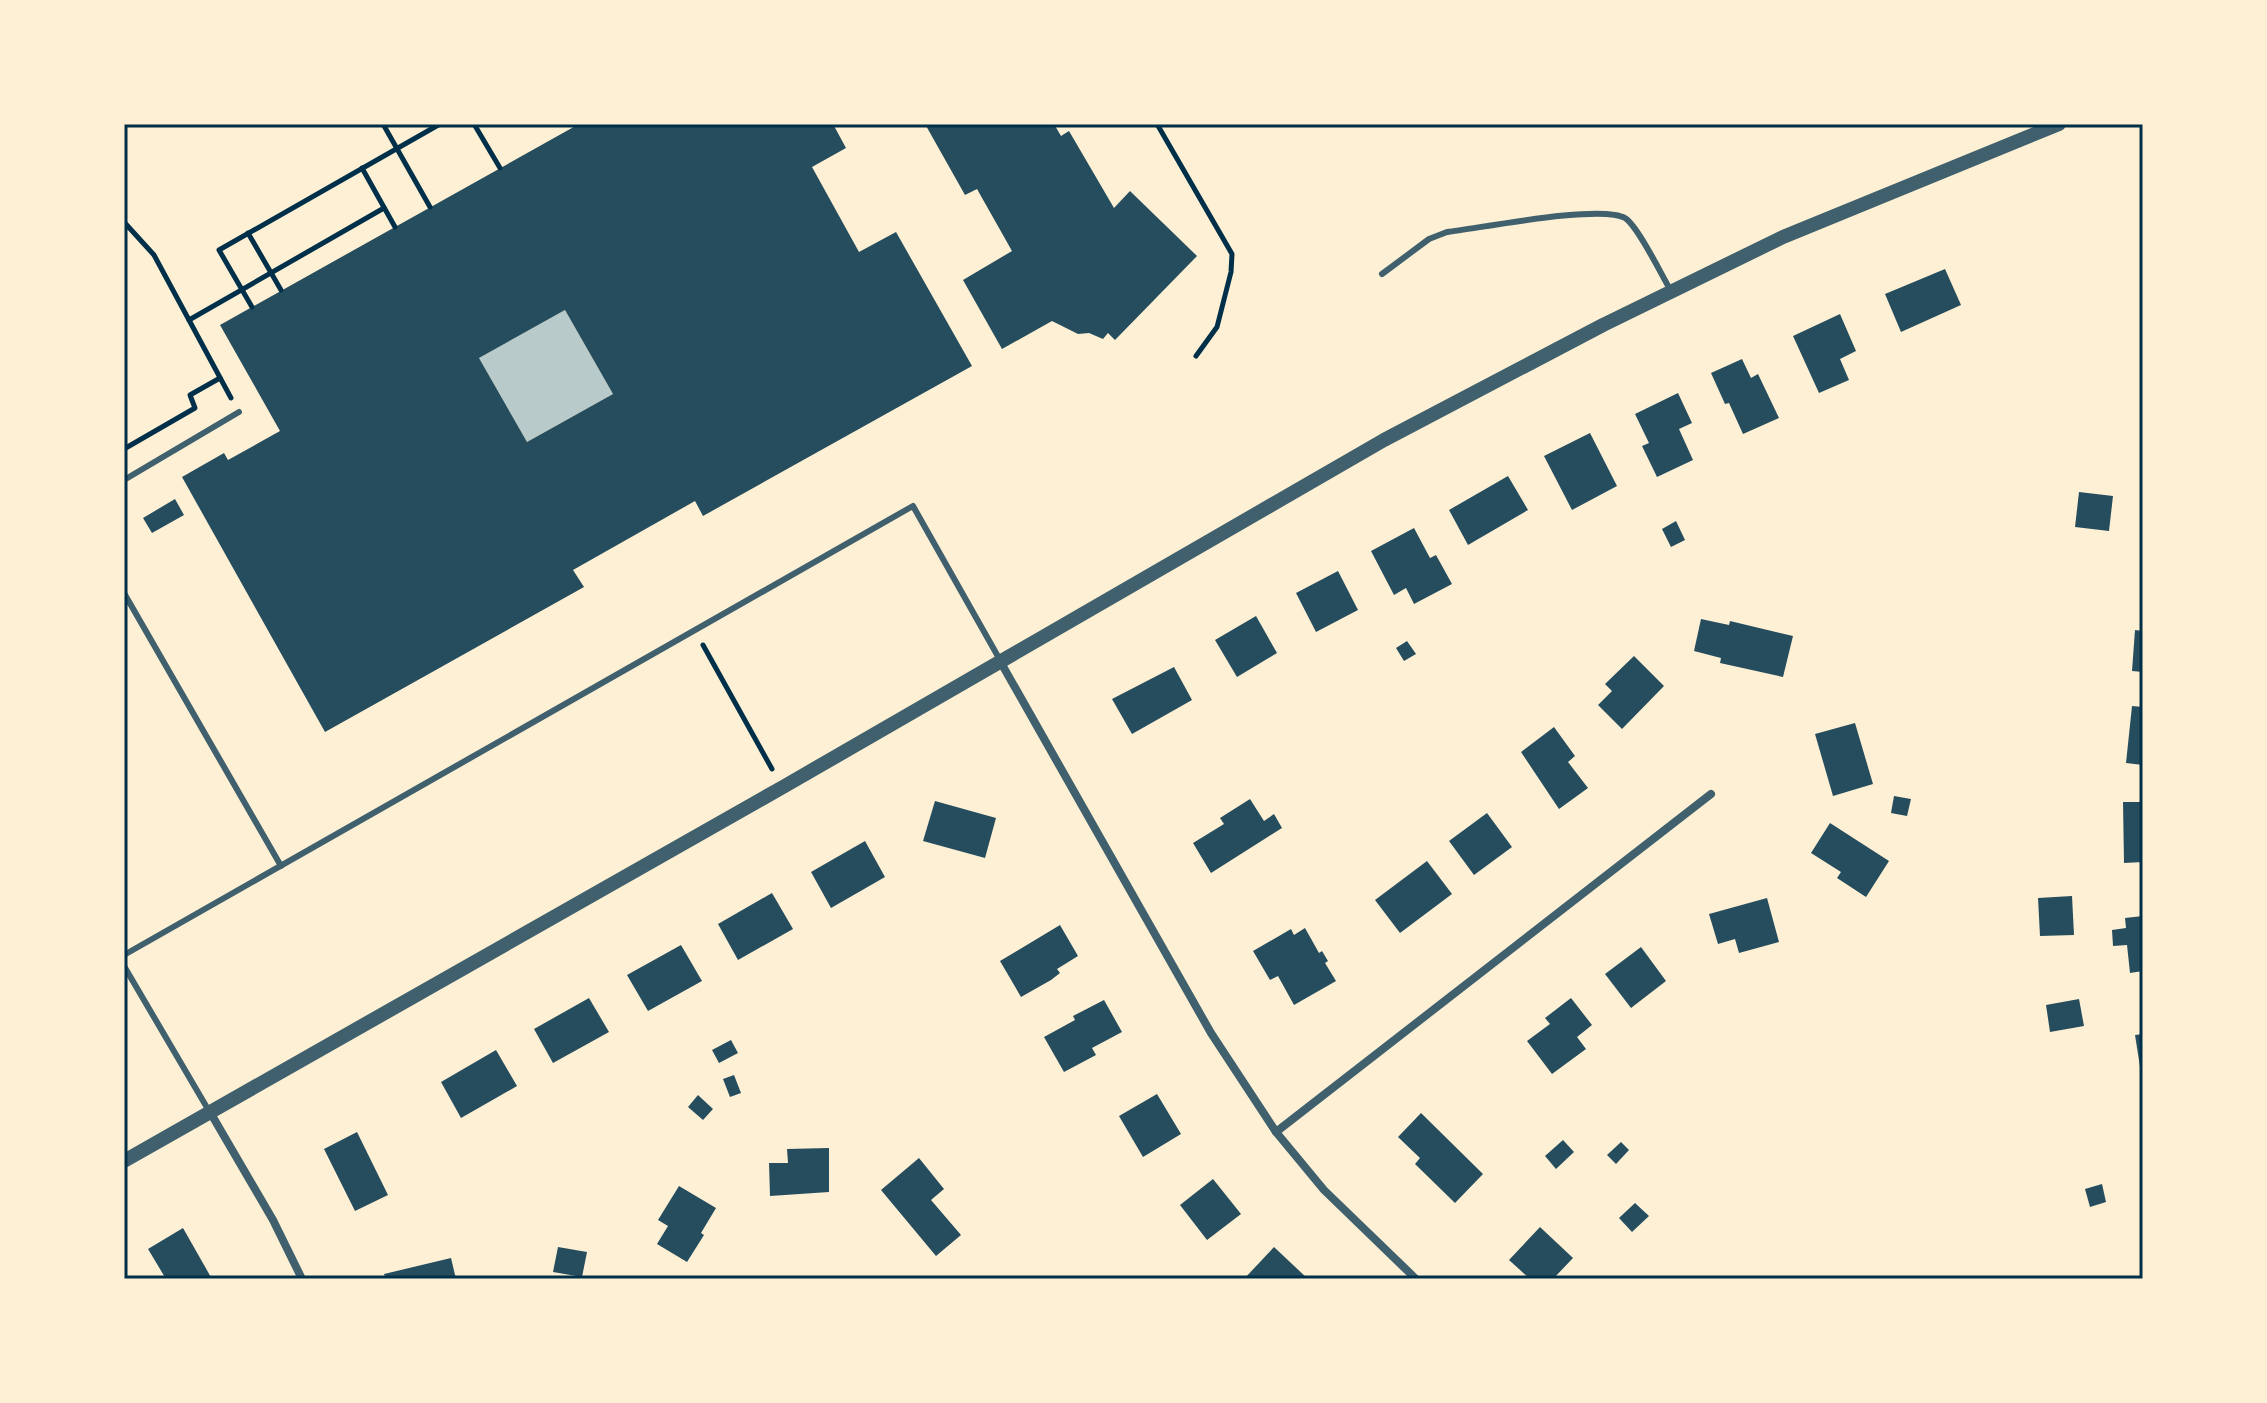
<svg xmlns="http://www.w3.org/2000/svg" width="2267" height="1403" font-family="Commissioner,sans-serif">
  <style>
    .green { fill: #b9caca }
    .building { fill: #264d5e; fill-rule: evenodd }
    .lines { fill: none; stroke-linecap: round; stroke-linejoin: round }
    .path { stroke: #003049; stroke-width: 5 }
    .service { stroke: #3f606c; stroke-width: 6 }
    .minor { stroke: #3f606c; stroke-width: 8 }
    .tertiary { stroke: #3f606c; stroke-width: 14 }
    .neatline { fill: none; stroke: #003049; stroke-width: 3 }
  </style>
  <rect width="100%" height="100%" fill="#fdf0d5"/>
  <path class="green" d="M 565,310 L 613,394 L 527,442 L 479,358 Z"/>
  <g class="building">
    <path d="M 579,124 L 833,124 L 846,148 L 812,167 L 859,252 L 896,232 L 972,366 L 703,516 L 695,501 L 573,570 L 584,587 L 325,732 L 182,477 L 224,453 L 228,460 L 280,431 L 220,325 ZM 565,310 L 613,394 L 527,442 L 479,358 Z"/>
    <path d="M 925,124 L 1054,124 L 1061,136 L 1069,131 L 1114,208 L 1130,191 L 1197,256 L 1115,340 L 1108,333 L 1103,339 L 1089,333 L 1078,334 L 1052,321 L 1002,349 L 963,280 L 1012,251 L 977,189 L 965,195 Z"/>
    <path d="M 1945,269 L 1961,305 L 1901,332 L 1885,294 Z"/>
    <path d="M 1840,314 L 1856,351 L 1840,359 L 1849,380 L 1819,393 L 1793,336 Z"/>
    <path d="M 1742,359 L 1751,378 L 1758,374 L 1779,418 L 1743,434 L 1729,403 L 1725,404 L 1711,373 Z"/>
    <path d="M 1678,393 L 1692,423 L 1679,429 L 1693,460 L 1657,477 L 1642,446 L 1649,443 L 1635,414 Z"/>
    <path d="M 1590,433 L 1617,486 L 1572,510 L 1544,456 Z"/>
    <path d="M 1508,476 L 1528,510 L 1468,545 L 1449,510 Z"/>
    <path d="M 2079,492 L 2113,496 L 2109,531 L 2075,527 Z"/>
    <path d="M 175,499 L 184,515 L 152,533 L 143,518 Z"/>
    <path d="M 1676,521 L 1685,540 L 1671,547 L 1662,529 Z"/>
    <path d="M 1414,528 L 1430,558 L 1436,555 L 1452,584 L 1414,604 L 1406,588 L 1394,595 L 1371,551 Z"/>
    <path d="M 1338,571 L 1358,610 L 1316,632 L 1296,593 Z"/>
    <path d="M 1256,616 L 1277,653 L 1237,677 L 1215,640 Z"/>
    <path d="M 1701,619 L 1729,625 L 1730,621 L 1793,636 L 1783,677 L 1720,663 L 1721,658 L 1694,651 Z"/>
    <path d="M 2135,630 L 2143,631 L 2143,672 L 2132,671 Z"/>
    <path d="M 1407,641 L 1416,654 L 1404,661 L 1396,648 Z"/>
    <path d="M 1634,656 L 1664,686 L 1622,729 L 1598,705 L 1612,691 L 1605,684 Z"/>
    <path d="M 1174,667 L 1192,700 L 1132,734 L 1112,699 Z"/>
    <path d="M 2132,706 L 2143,707 L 2143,765 L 2126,763 Z"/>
    <path d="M 1855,723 L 1873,784 L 1833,796 L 1815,734 Z"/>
    <path d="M 1554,727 L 1575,756 L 1568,762 L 1588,788 L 1559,809 L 1521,752 Z"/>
    <path d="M 1894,796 L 1911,799 L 1907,816 L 1891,813 Z"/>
    <path d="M 1250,799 L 1264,821 L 1274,814 L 1282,828 L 1211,873 L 1193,843 L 1224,824 L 1220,818 Z"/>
    <path d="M 935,801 L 996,818 L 985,858 L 923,841 Z"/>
    <path d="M 2123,802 L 2143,802 L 2143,862 L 2124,863 Z"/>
    <path d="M 1487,813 L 1512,847 L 1474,875 L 1449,841 Z"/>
    <path d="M 1830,823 L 1889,861 L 1866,897 L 1837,878 L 1841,872 L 1811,853 Z"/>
    <path d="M 865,841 L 885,877 L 831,908 L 811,872 Z"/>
    <path d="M 1427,861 L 1452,894 L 1400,933 L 1375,900 Z"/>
    <path d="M 772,893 L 793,929 L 738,960 L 718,924 Z"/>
    <path d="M 2072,896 L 2074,935 L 2040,936 L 2038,898 Z"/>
    <path d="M 1767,898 L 1779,942 L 1739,953 L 1735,939 L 1718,944 L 1709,914 Z"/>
    <path d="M 2143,916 L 2143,971 L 2130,973 L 2127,945 L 2113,946 L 2112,930 L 2126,928 L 2125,918 Z"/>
    <path d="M 1060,925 L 1078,956 L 1057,969 L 1060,973 L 1051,980 L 1021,997 L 1000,961 Z"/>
    <path d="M 1305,928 L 1319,953 L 1322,951 L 1328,961 L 1325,963 L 1336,981 L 1294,1005 L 1278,976 L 1270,980 L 1253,951 L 1291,929 L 1294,935 Z"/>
    <path d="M 681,945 L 702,981 L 648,1011 L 627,975 Z"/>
    <path d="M 1641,947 L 1666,981 L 1631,1008 L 1605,974 Z"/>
    <path d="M 589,998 L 609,1032 L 553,1063 L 534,1029 Z"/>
    <path d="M 1571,998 L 1592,1025 L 1577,1037 L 1586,1049 L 1552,1074 L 1527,1041 L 1550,1024 L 1545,1018 Z"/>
    <path d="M 2079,999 L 2084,1026 L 2050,1032 L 2046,1005 Z"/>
    <path d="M 1104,1000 L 1122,1032 L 1092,1048 L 1096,1055 L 1064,1072 L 1044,1037 L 1075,1020 L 1073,1016 Z"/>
    <path d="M 2143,1034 L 2143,1073 L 2141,1073 L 2135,1035 Z"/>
    <path d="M 731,1040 L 738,1053 L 719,1063 L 712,1050 Z"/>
    <path d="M 496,1050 L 517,1086 L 461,1118 L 441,1082 Z"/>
    <path d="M 734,1075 L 741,1093 L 730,1097 L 723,1079 Z"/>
    <path d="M 1157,1094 L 1181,1134 L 1143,1157 L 1119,1116 Z"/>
    <path d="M 698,1095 L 713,1109 L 703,1120 L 688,1107 Z"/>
    <path d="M 1421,1113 L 1483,1174 L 1455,1203 L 1415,1164 L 1420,1158 L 1398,1137 Z"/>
    <path d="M 357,1132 L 388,1195 L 355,1211 L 324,1149 Z"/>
    <path d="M 1563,1140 L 1574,1152 L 1556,1169 L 1545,1156 Z"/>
    <path d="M 1621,1142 L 1629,1150 L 1616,1164 L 1607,1155 Z"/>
    <path d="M 829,1148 L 829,1192 L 770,1196 L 769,1163 L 788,1163 L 787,1149 Z"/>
    <path d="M 919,1158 L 944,1189 L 931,1200 L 961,1235 L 936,1256 L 881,1190 Z"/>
    <path d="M 1213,1179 L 1241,1214 L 1207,1240 L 1180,1205 Z"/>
    <path d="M 2102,1184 L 2106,1202 L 2090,1207 L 2085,1189 Z"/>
    <path d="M 679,1186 L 716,1208 L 701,1233 L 704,1235 L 687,1262 L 657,1244 L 668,1226 L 658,1220 Z"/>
    <path d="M 1635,1203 L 1649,1216 L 1632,1232 L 1619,1218 Z"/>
    <path d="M 1540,1227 L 1573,1258 L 1553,1279 L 1530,1279 L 1509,1260 Z"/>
    <path d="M 183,1228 L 212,1279 L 166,1279 L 148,1249 Z"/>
    <path d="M 558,1247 L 587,1252 L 582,1277 L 553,1272 Z"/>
    <path d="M 1274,1247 L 1308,1279 L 1244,1279 Z"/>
    <path d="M 451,1258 L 456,1279 L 386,1279 L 384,1274 Z"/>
  </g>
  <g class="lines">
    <g class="path">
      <path d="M 383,124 L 430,207"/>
      <path d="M 474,124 L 500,168"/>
      <path d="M 1157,124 L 1232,254 L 1231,272 L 1217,327 L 1196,356"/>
      <path d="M 362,168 L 395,227"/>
      <path d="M 124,222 L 154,255 L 231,398"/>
      <path d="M 248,233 L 281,290"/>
      <path d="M 252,307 L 219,250 L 440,124"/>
      <path d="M 189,320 L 384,208"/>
      <path d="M 124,449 L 195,408 L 190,395 L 220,378"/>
      <path d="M 703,645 L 772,769"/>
    </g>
    <g class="service">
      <path d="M 1382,274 L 1429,239 L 1447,232 C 1481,228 1601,204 1625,218 C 1638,226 1662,276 1671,291"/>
      <path d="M 124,480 L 239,412"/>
      <path d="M 124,593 L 281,866"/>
      <path d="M 124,955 L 913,506 L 1000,660"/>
      <path d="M 124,966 L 209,1111"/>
    </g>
    <g class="minor">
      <path d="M 1000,661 L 1211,1033 L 1276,1132 L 1324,1190 L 1416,1279"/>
      <path d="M 210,1112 L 273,1220 L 302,1279"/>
      <path d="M 1276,1132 L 1711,794"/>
    </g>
    <path class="tertiary" d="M 124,1161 L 783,787 L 1384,440 L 1603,325 L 1783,237 L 2059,124"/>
  </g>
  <rect width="2267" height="1403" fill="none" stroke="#fdf0d5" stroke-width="252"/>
  <rect x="126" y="126" width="2015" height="1151" class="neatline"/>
</svg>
